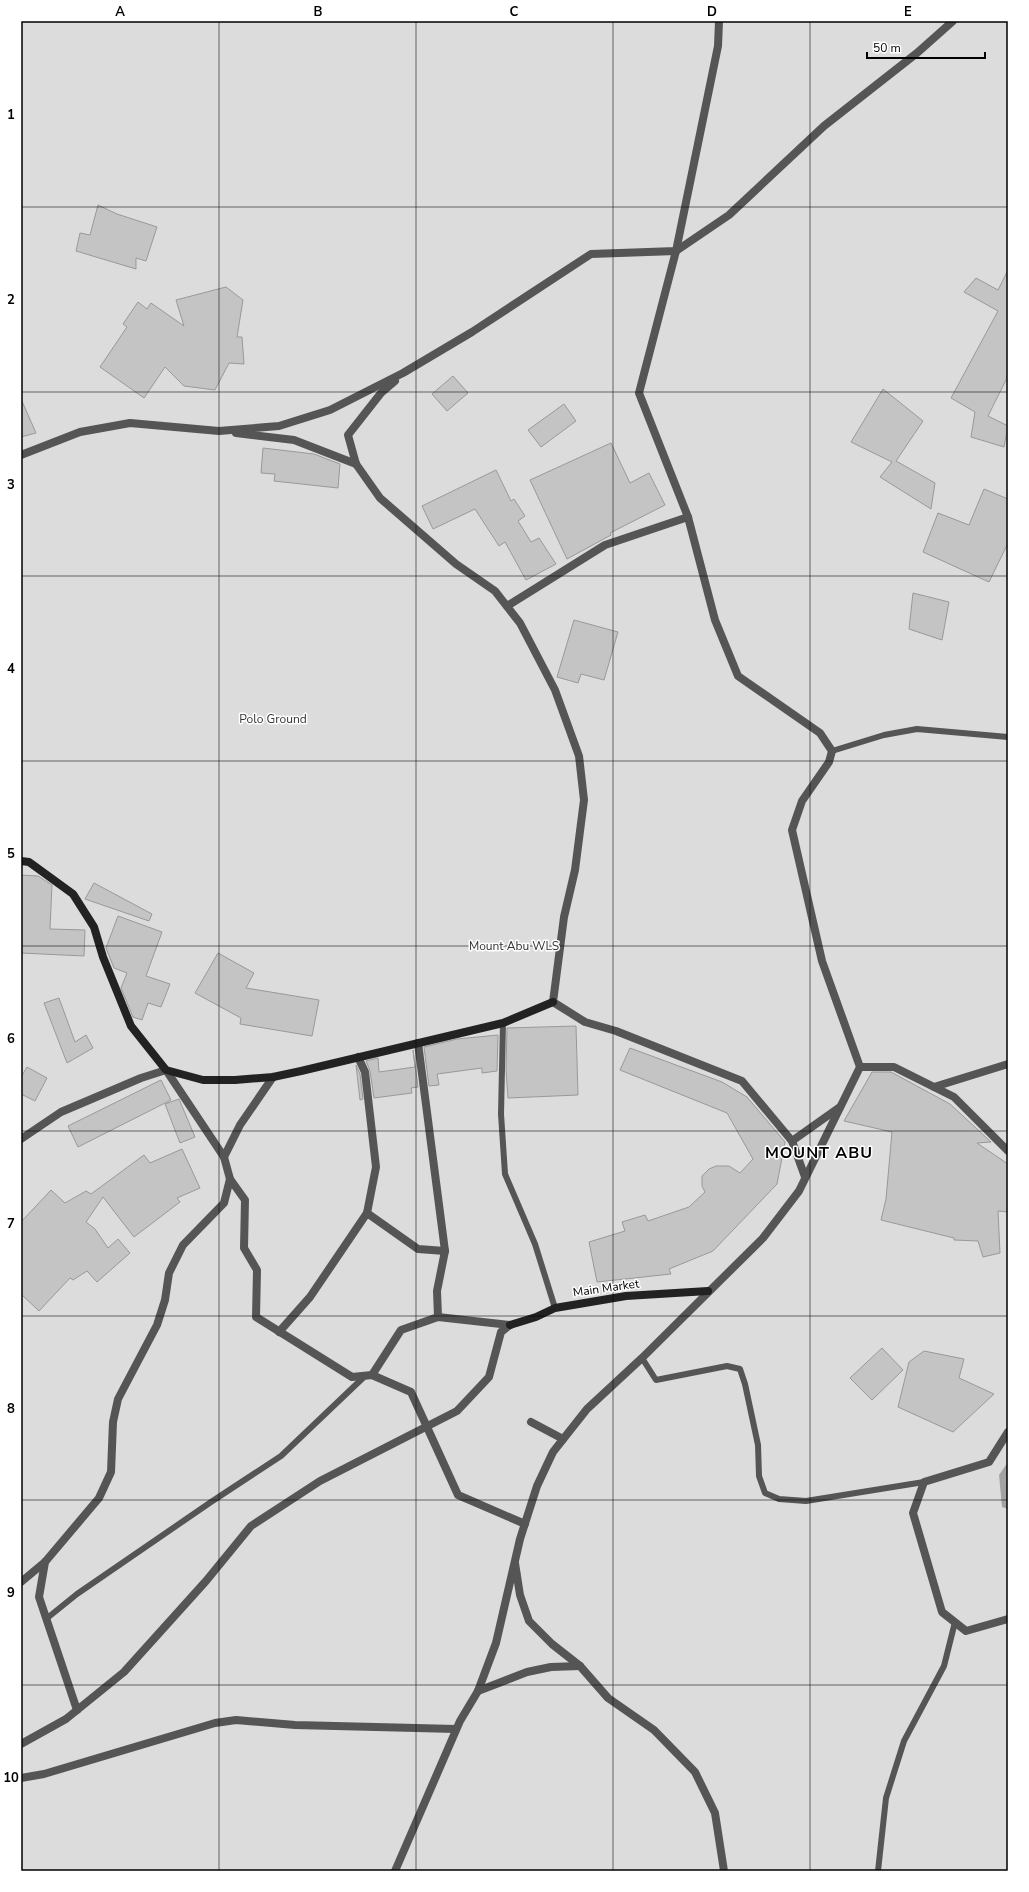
<svg xmlns="http://www.w3.org/2000/svg" width="1029" height="1892" font-family="'Nunito Sans',sans-serif">
  <style>
    .green { fill: #dcdcdc }
    .water { fill: #a3a3a3 }
    .building { fill: #c4c4c4; stroke: #999 }
    .lines { fill: none; stroke-linecap: round; stroke-linejoin: round }
    .service { stroke: #555; stroke-width: 6 }
    .minor { stroke: #555; stroke-width: 8 }
    .tertiary { stroke: #555; stroke-width: 8 }
    .secondary { stroke: #222; stroke-width: 8 }
    .grid { fill: none; stroke: #000; stroke-width: 1; stroke-opacity: 0.55 }
    .labels { text-anchor: middle; dominant-baseline: central; stroke-width: 3; stroke-linejoin: round; paint-order: stroke }
    .park-label { font-size: 12px; fill: #333; stroke: #fff }
    .street-label { font-size: 12px; fill: #000; stroke: #fff }
    .district-label { font-size: 16px; font-weight: bold; letter-spacing: 1px; fill: #000; stroke: #fff }
    .neatline { fill: none; stroke: #000; stroke-width: 1.5 }
    .grid-label { font-size: 13px; text-anchor: middle; font-weight: bold; fill: #000 }
  </style>
  <rect width="100%" height="100%" fill="#fff"/>
  <rect class="green" x="21" y="21" width="987" height="1850"/>
  <path class="water" d="M 1008,1462 L 1008,1509 L 1002,1507 L 999,1475 Z"/>
  <g class="building">
    <path d="M 98,205 L 117,214 L 157,227 L 146,261 L 136,258 L 136,269 L 76,251 L 80,233 L 90,235 Z"/>
    <path d="M 1008,270 L 1008,376 L 988,416 L 1008,426 L 1004,447 L 971,437 L 975,412 L 951,398 L 998,311 L 964,292 L 976,278 L 998,290 Z"/>
    <path d="M 226,287 L 243,300 L 237,337 L 242,337 L 244,364 L 229,363 L 215,390 L 184,386 L 165,367 L 144,398 L 100,367 L 127,327 L 123,324 L 138,302 L 147,309 L 151,303 L 184,326 L 176,300 Z"/>
    <path d="M 453,376 L 468,393 L 447,411 L 432,394 Z"/>
    <path d="M 883,389 L 923,421 L 896,461 L 935,483 L 931,509 L 880,477 L 892,462 L 851,442 Z"/>
    <path d="M 21,399 L 36,433 L 21,437 Z"/>
    <path d="M 564,404 L 576,421 L 541,447 L 528,430 Z"/>
    <path d="M 611,443 L 630,483 L 649,473 L 665,505 L 610,533 L 611,535 L 567,559 L 530,480 Z"/>
    <path d="M 263,448 L 314,454 L 340,464 L 338,488 L 274,481 L 275,474 L 261,473 Z"/>
    <path d="M 496,470 L 511,501 L 514,499 L 525,516 L 518,521 L 531,542 L 539,538 L 556,564 L 526,580 L 505,542 L 499,546 L 475,509 L 433,529 L 422,506 Z"/>
    <path d="M 984,489 L 1008,499 L 1008,543 L 989,582 L 923,552 L 938,513 L 969,525 Z"/>
    <path d="M 913,593 L 949,602 L 942,640 L 909,629 Z"/>
    <path d="M 574,620 L 618,632 L 604,680 L 581,674 L 578,683 L 557,677 Z"/>
    <path d="M 21,875 L 38,876 L 52,885 L 50,929 L 85,930 L 84,956 L 21,953 Z"/>
    <path d="M 94,883 L 152,914 L 149,921 L 85,899 Z"/>
    <path d="M 118,916 L 162,932 L 146,976 L 170,984 L 161,1007 L 148,1003 L 142,1020 L 133,1017 L 121,988 L 127,973 L 114,968 L 106,948 Z"/>
    <path d="M 218,953 L 254,973 L 246,988 L 319,1000 L 312,1036 L 240,1024 L 241,1018 L 195,993 Z"/>
    <path d="M 59,998 L 75,1042 L 86,1035 L 93,1048 L 67,1063 L 44,1003 Z"/>
    <path d="M 576,1026 L 578,1095 L 508,1098 L 506,1070 L 507,1028 Z"/>
    <path d="M 498,1035 L 497,1071 L 482,1073 L 482,1068 L 437,1074 L 439,1085 L 429,1086 L 424,1047 L 457,1039 Z"/>
    <path d="M 630,1048 L 722,1082 L 747,1097 L 785,1142 L 777,1184 L 713,1251 L 669,1269 L 671,1274 L 597,1282 L 589,1242 L 625,1231 L 622,1222 L 645,1215 L 648,1221 L 689,1207 L 705,1192 L 702,1186 L 702,1176 L 709,1169 L 716,1166 L 729,1166 L 740,1173 L 753,1159 L 727,1113 L 620,1070 Z"/>
    <path d="M 413,1050 L 418,1087 L 411,1088 L 412,1093 L 374,1098 L 370,1071 L 366,1061 L 378,1058 L 379,1072 L 415,1067 Z"/>
    <path d="M 356,1065 L 360,1074 L 363,1099 L 360,1100 Z"/>
    <path d="M 27,1067 L 47,1078 L 35,1101 L 21,1094 L 21,1077 Z"/>
    <path d="M 872,1072 L 891,1072 L 950,1104 L 991,1142 L 977,1143 L 1008,1164 L 1008,1212 L 998,1211 L 1000,1253 L 983,1257 L 978,1241 L 954,1240 L 954,1238 L 881,1220 L 886,1199 L 892,1132 L 844,1121 Z"/>
    <path d="M 161,1080 L 171,1100 L 78,1147 L 68,1126 Z"/>
    <path d="M 179,1099 L 195,1137 L 180,1143 L 165,1104 Z"/>
    <path d="M 182,1149 L 200,1188 L 177,1198 L 180,1202 L 134,1237 L 103,1197 L 86,1222 L 95,1229 L 108,1248 L 118,1239 L 130,1253 L 97,1282 L 87,1271 L 73,1280 L 70,1278 L 39,1311 L 21,1294 L 21,1222 L 51,1190 L 65,1203 L 86,1191 L 91,1194 L 144,1155 L 150,1163 Z"/>
    <path d="M 882,1348 L 903,1370 L 872,1400 L 850,1378 Z"/>
    <path d="M 924,1351 L 964,1359 L 959,1378 L 994,1394 L 953,1432 L 898,1407 L 909,1362 Z"/>
  </g>
  <g class="lines">
    <g class="service">
      <path d="M 832,751 L 884,735 L 917,729 L 1008,737"/>
      <path d="M 503,1023 L 501,1114 L 505,1174 L 535,1244 L 555,1308"/>
      <path d="M 642,1358 L 656,1380 L 727,1366 L 740,1369 L 745,1384 L 758,1445 L 759,1476 L 765,1493 L 779,1499 L 806,1501 L 924,1482"/>
      <path d="M 46,1619 L 77,1594 L 211,1502 L 281,1456 L 365,1376"/>
      <path d="M 878,1871 L 886,1798 L 904,1741 L 944,1666 L 955,1622"/>
    </g>
    <g class="minor">
      <path d="M 395,381 L 381,393 L 348,435 L 356,464 L 380,498 L 456,564 L 495,591 L 520,623 L 555,690 L 579,756 L 584,800 L 575,870 L 564,917 L 553,1002 L 585,1022 L 616,1031 L 742,1081 L 792,1141 L 805,1177"/>
      <path d="M 236,433 L 294,440 L 356,464"/>
      <path d="M 21,455 L 80,432 L 130,423 L 219,431 L 279,426 L 330,410 L 403,373 L 472,332 L 591,254 L 676,251 L 729,215 L 824,126 L 917,53 L 953,21"/>
      <path d="M 507,606 L 605,545 L 688,517"/>
      <path d="M 418,1043 L 445,1251 L 437,1291 L 438,1317"/>
      <path d="M 860,1067 L 894,1067 L 954,1097 L 1008,1151"/>
      <path d="M 934,1087 L 1008,1064"/>
      <path d="M 21,1139 L 61,1112 L 141,1078 L 166,1070 L 224,1157 L 230,1179 L 224,1203 L 183,1245 L 169,1273 L 165,1300 L 157,1325 L 118,1399 L 113,1422 L 111,1472 L 99,1498 L 45,1562 L 21,1582"/>
      <path d="M 792,1141 L 840,1107"/>
      <path d="M 224,1157 L 240,1125 L 273,1077"/>
      <path d="M 230,1179 L 245,1200 L 244,1248 L 257,1270 L 256,1317 L 352,1377 L 372,1375 L 411,1392 L 458,1495 L 525,1524"/>
      <path d="M 367,1213 L 418,1249 L 445,1251"/>
      <path d="M 279,1332 L 310,1297 L 367,1213 L 376,1167 L 365,1072 L 358,1057"/>
      <path d="M 372,1375 L 401,1330 L 438,1317 L 510,1325"/>
      <path d="M 531,1422 L 563,1439"/>
      <path d="M 1008,1432 L 989,1462 L 924,1482 L 913,1513 L 942,1612 L 966,1631 L 1008,1619"/>
      <path d="M 45,1562 L 39,1597 L 77,1710"/>
      <path d="M 478,1691 L 527,1672 L 551,1667 L 580,1666"/>
      <path d="M 21,1744 L 66,1719 L 124,1672 L 206,1581 L 251,1526 L 320,1481 L 457,1411 L 489,1377 L 501,1332 L 510,1325"/>
      <path d="M 21,1778 L 44,1774 L 215,1723 L 236,1720 L 295,1725 L 456,1729"/>
      <path d="M 395,1871 L 460,1721 L 478,1691 L 496,1643 L 520,1539 L 537,1486 L 553,1452 L 587,1409 L 642,1358 L 763,1238 L 799,1191 L 860,1067 L 822,961 L 792,830 L 802,801 L 829,762 L 832,751 L 820,733 L 738,676 L 715,620 L 688,517 L 639,393 L 676,251 L 718,46 L 719,21"/>
    </g>
    <path class="tertiary" d="M 515,1563 L 520,1595 L 529,1621 L 552,1644 L 580,1666 L 608,1698 L 654,1730 L 695,1772 L 715,1813 L 724,1871"/>
    <g class="secondary">
      <path d="M 21,861 L 29,862 L 73,894 L 94,927 L 103,957 L 131,1026 L 166,1070 L 203,1080 L 235,1080 L 273,1077 L 301,1071 L 503,1023 L 553,1002"/>
      <path d="M 510,1325 L 536,1317 L 555,1308 L 626,1296 L 708,1291"/>
    </g>
  </g>
  <path class="grid" d="M 219,21 L 219,1871M 416,21 L 416,1871M 613,21 L 613,1871M 810,21 L 810,1871M 21,207 L 1008,207M 21,392 L 1008,392M 21,576 L 1008,576M 21,761 L 1008,761M 21,946 L 1008,946M 21,1131 L 1008,1131M 21,1316 L 1008,1316M 21,1500 L 1008,1500M 21,1685 L 1008,1685"/>
  <g class="labels">
    <g class="park-label">
      <text x="273" y="719">Polo Ground</text>
      <text x="514" y="946">Mount Abu WLS</text>
    </g>
    <g class="street-label">
      <text transform="translate(606 1288) rotate(-8)">Main Market</text>
    </g>
    <g class="district-label">
      <text x="819" y="1153">MOUNT ABU</text>
    </g>
  </g>
  <rect width="1029" height="1892" fill="none" stroke="#ffffff" stroke-width="44"/>
  <path d="M867 52v6h118v-6" fill="none" stroke="#000000" stroke-width="2"/>
  <text x="873" y="52" font-size="12" fill="#000000" stroke="#ffffff" stroke-width="3" paint-order="stroke">50 m</text>
  <rect x="22" y="22" width="985" height="1848" class="neatline"/>
  <g class="grid-label">
    <text x="120" y="16">A</text>
    <text x="318" y="16">B</text>
    <text x="514" y="16">C</text>
    <text x="712" y="16">D</text>
    <text x="908" y="16">E</text>
    <text x="11" y="119">1</text>
    <text x="11" y="304">2</text>
    <text x="11" y="489">3</text>
    <text x="11" y="673">4</text>
    <text x="11" y="858">5</text>
    <text x="11" y="1043">6</text>
    <text x="11" y="1228">7</text>
    <text x="11" y="1413">8</text>
    <text x="11" y="1597">9</text>
    <text x="11" y="1782">10</text>
  </g>
</svg>
